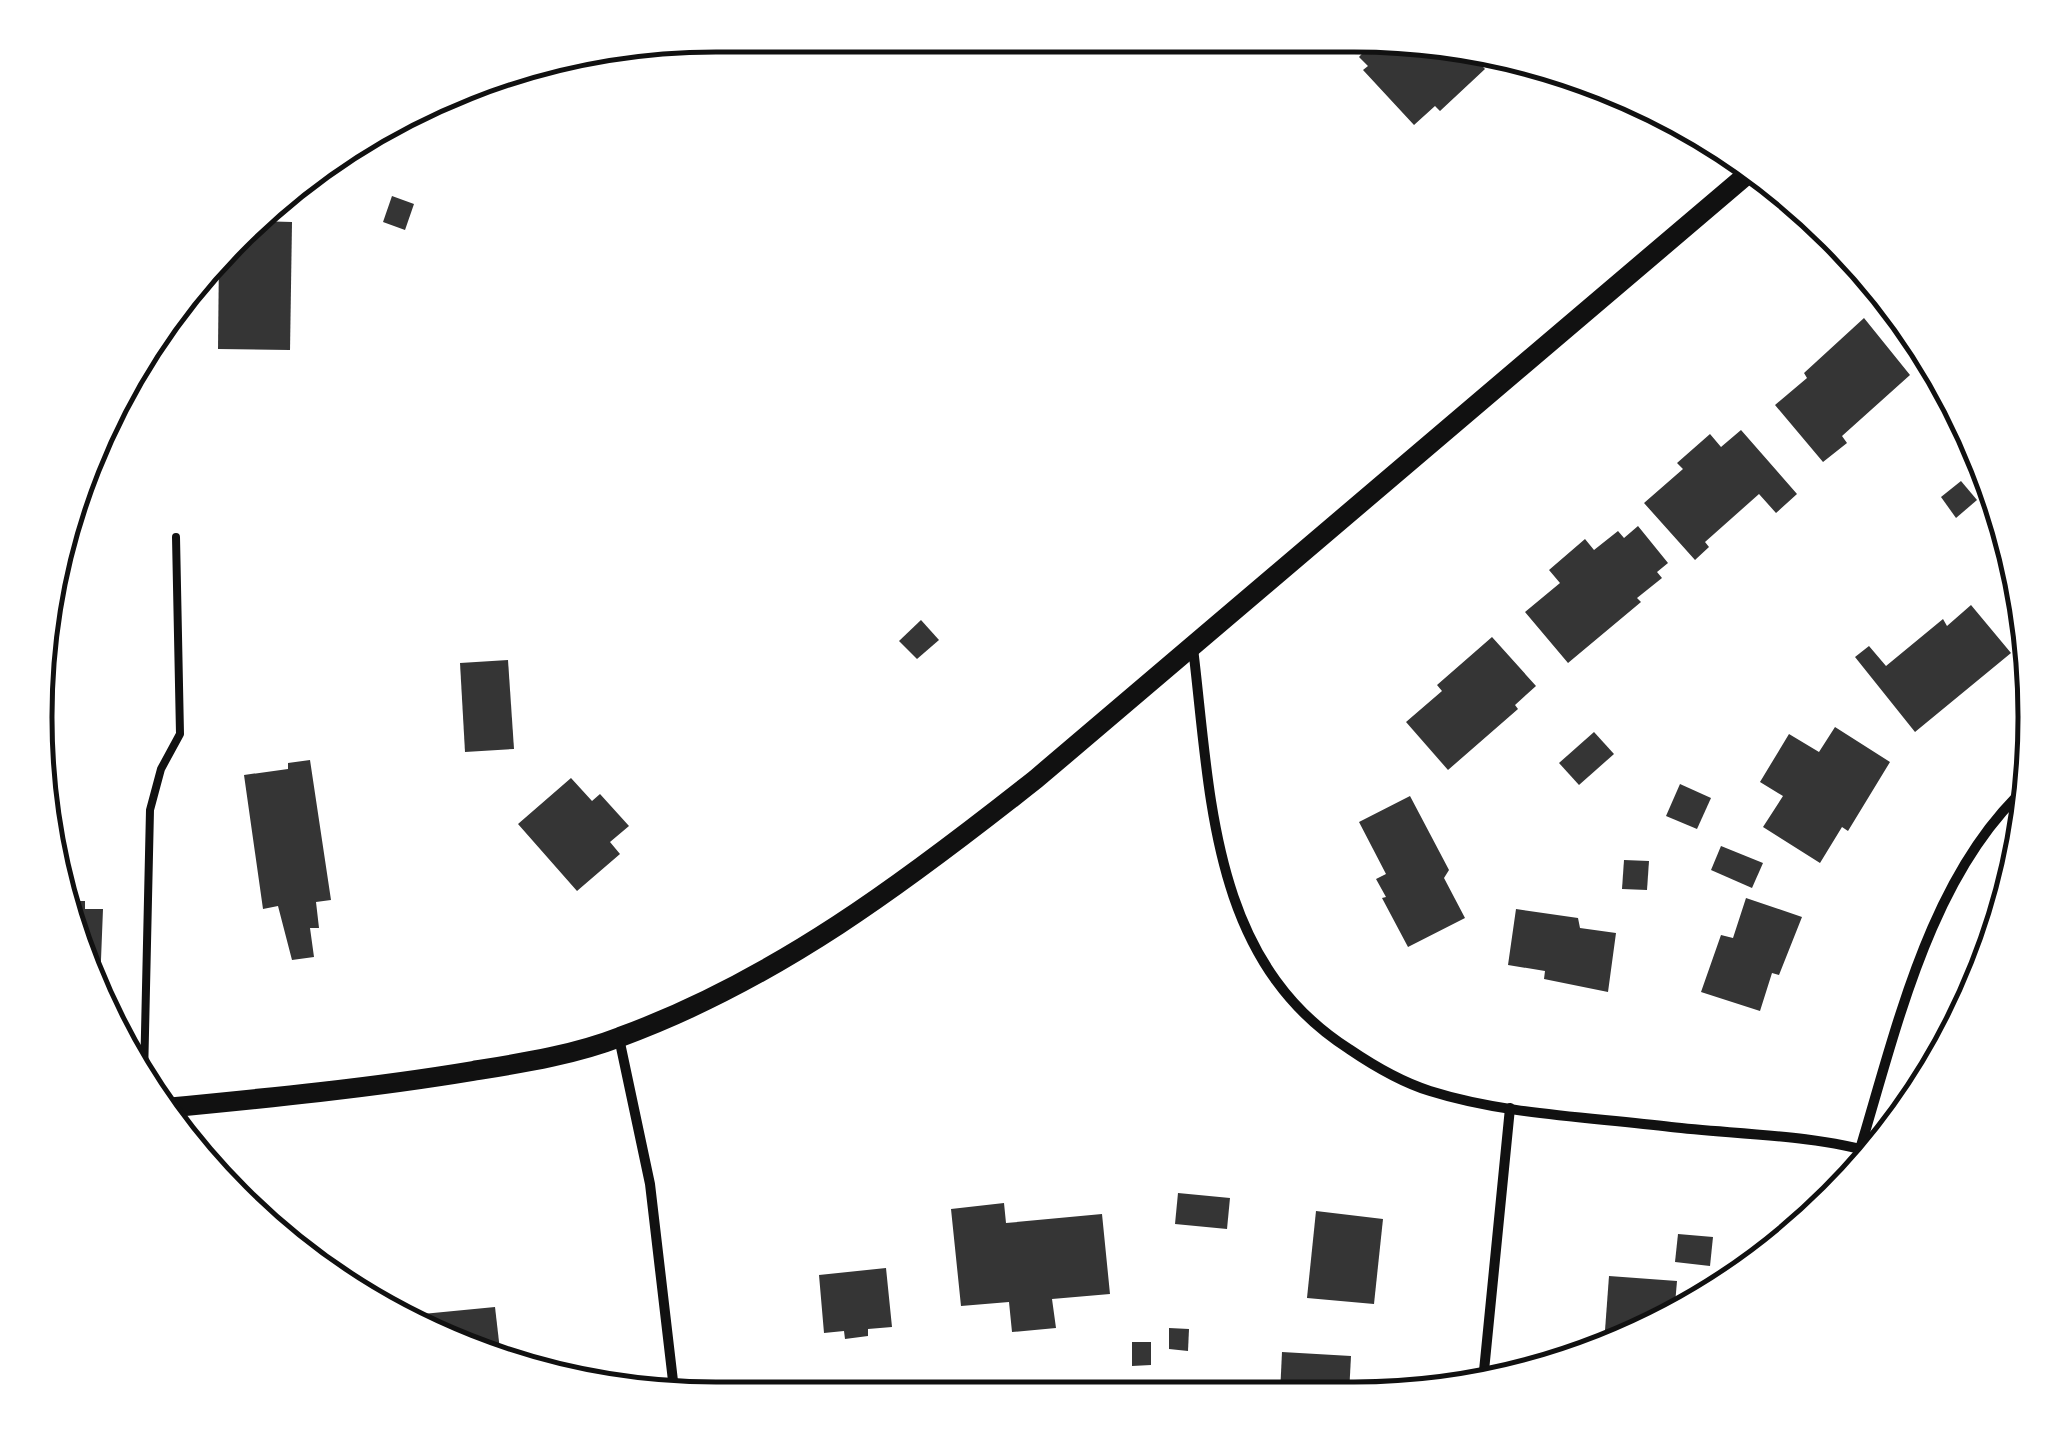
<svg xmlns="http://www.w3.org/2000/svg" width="2070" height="1434" font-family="'Varela Round',sans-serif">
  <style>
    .building { fill: #353535 }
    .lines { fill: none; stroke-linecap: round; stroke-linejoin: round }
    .service { stroke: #111; stroke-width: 8 }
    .minor { stroke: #111; stroke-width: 10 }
    .secondary { stroke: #111; stroke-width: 20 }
    .rim { fill: none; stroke: #111; stroke-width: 5 }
  </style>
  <rect width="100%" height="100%" fill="#fff"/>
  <g class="building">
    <path d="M 1369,46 L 1465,48 L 1485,69 L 1440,111 L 1435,106 L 1414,125 L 1363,70 L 1368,66 L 1359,57 Z"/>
    <path d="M 392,196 L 414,204 L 405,230 L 383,222 Z"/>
    <path d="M 257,221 L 292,222 L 290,350 L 218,349 L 219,254 Z"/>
    <path d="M 1864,318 L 1910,375 L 1842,436 L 1847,443 L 1823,462 L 1775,405 L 1807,378 L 1804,373 Z"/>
    <path d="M 1741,430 L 1797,494 L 1776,513 L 1759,494 L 1705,542 L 1709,547 L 1695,560 L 1644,503 L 1683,469 L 1677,463 L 1710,434 L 1721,447 Z"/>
    <path d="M 1961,481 L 1977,500 L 1956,518 L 1941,497 Z"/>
    <path d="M 1638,526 L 1668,563 L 1657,572 L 1662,578 L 1637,598 L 1641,602 L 1568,663 L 1525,612 L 1560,583 L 1549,570 L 1585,539 L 1594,550 L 1618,531 L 1624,538 Z"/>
    <path d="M 1971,605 L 2011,653 L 1915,732 L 1855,657 L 1869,646 L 1886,666 L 1943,619 L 1947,626 Z"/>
    <path d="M 921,620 L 939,640 L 917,659 L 899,641 Z"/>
    <path d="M 1492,637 L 1536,686 L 1515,705 L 1518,709 L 1448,770 L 1406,722 L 1442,691 L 1437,685 Z"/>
    <path d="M 508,660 L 514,749 L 465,752 L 460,663 Z"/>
    <path d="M 1835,727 L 1890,762 L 1848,831 L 1842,827 L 1820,863 L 1763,827 L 1783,796 L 1760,782 L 1789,734 L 1819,752 Z"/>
    <path d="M 1594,732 L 1614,754 L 1579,785 L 1559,763 Z"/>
    <path d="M 310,760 L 331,900 L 316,902 L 319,928 L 310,928 L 314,957 L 292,960 L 278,906 L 263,909 L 244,775 L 288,769 L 288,763 Z"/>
    <path d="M 571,778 L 592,801 L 600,794 L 629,826 L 610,842 L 620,854 L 577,891 L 518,824 Z"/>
    <path d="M 1680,784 L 1711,798 L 1697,829 L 1666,816 Z"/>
    <path d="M 1410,796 L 1449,870 L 1444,878 L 1465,918 L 1408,947 L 1382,898 L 1386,897 L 1376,879 L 1386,874 L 1359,822 Z"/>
    <path d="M 1721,846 L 1763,863 L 1752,888 L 1711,870 Z"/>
    <path d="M 1624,860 L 1649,861 L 1647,890 L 1622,889 Z"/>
    <path d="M 1746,898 L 1802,917 L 1779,975 L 1772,973 L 1760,1011 L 1701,992 L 1721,935 L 1733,938 Z"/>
    <path d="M 65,901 L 85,901 L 85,909 L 103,909 L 100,985 L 94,985 Z"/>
    <path d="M 1516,909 L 1578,918 L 1580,928 L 1616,933 L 1608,992 L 1544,979 L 1545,971 L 1508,965 Z"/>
    <path d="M 1178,1193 L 1230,1198 L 1227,1229 L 1175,1224 Z"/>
    <path d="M 1004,1203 L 1006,1223 L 1102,1214 L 1110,1294 L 1052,1299 L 1056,1328 L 1012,1332 L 1009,1302 L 961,1306 L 951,1209 Z"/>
    <path d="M 1316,1211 L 1383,1219 L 1374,1304 L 1307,1298 Z"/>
    <path d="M 1678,1234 L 1713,1237 L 1710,1266 L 1675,1262 Z"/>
    <path d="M 886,1268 L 892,1327 L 868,1329 L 868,1336 L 845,1339 L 844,1331 L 824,1333 L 819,1275 Z"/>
    <path d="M 1609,1276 L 1677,1281 L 1674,1316 L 1654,1329 L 1604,1344 Z"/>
    <path d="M 495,1307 L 501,1359 L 403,1321 L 402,1316 Z"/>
    <path d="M 1169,1328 L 1189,1329 L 1188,1351 L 1169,1349 Z"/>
    <path d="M 1132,1342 L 1151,1342 L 1151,1365 L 1132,1366 Z"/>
    <path d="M 1282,1352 L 1351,1356 L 1349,1394 L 1280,1394 Z"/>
  </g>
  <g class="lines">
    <path class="service" d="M 144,1077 L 150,810 L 161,769 L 180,734 L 176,537"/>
    <g class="minor">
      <path d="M 1193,648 C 1211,796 1210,960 1349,1049 C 1374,1066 1401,1082 1430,1091 C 1506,1115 1592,1117 1671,1127 C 1732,1134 1818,1135 1874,1153"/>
      <path d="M 619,1038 L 650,1184 L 675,1398"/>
      <path d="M 1860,1149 C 1897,1027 1931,871 2030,784"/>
      <path d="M 1483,1381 L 1510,1108"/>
    </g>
    <path class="secondary" d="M 165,1108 C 268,1098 371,1088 473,1071 C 522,1063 574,1055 620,1037 C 776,980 907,881 1036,779 L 1750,172"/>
  </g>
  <path d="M0 0H2070V1434H0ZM716 52H1354A664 664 0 0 1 2018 716V718A664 664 0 0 1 1354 1382H716A664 664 0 0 1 52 718V716A664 664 0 0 1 716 52Z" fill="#fff" fill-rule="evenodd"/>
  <path class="rim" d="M716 52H1354A664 664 0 0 1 2018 716V718A664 664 0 0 1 1354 1382H716A664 664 0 0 1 52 718V716A664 664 0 0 1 716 52Z"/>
</svg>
